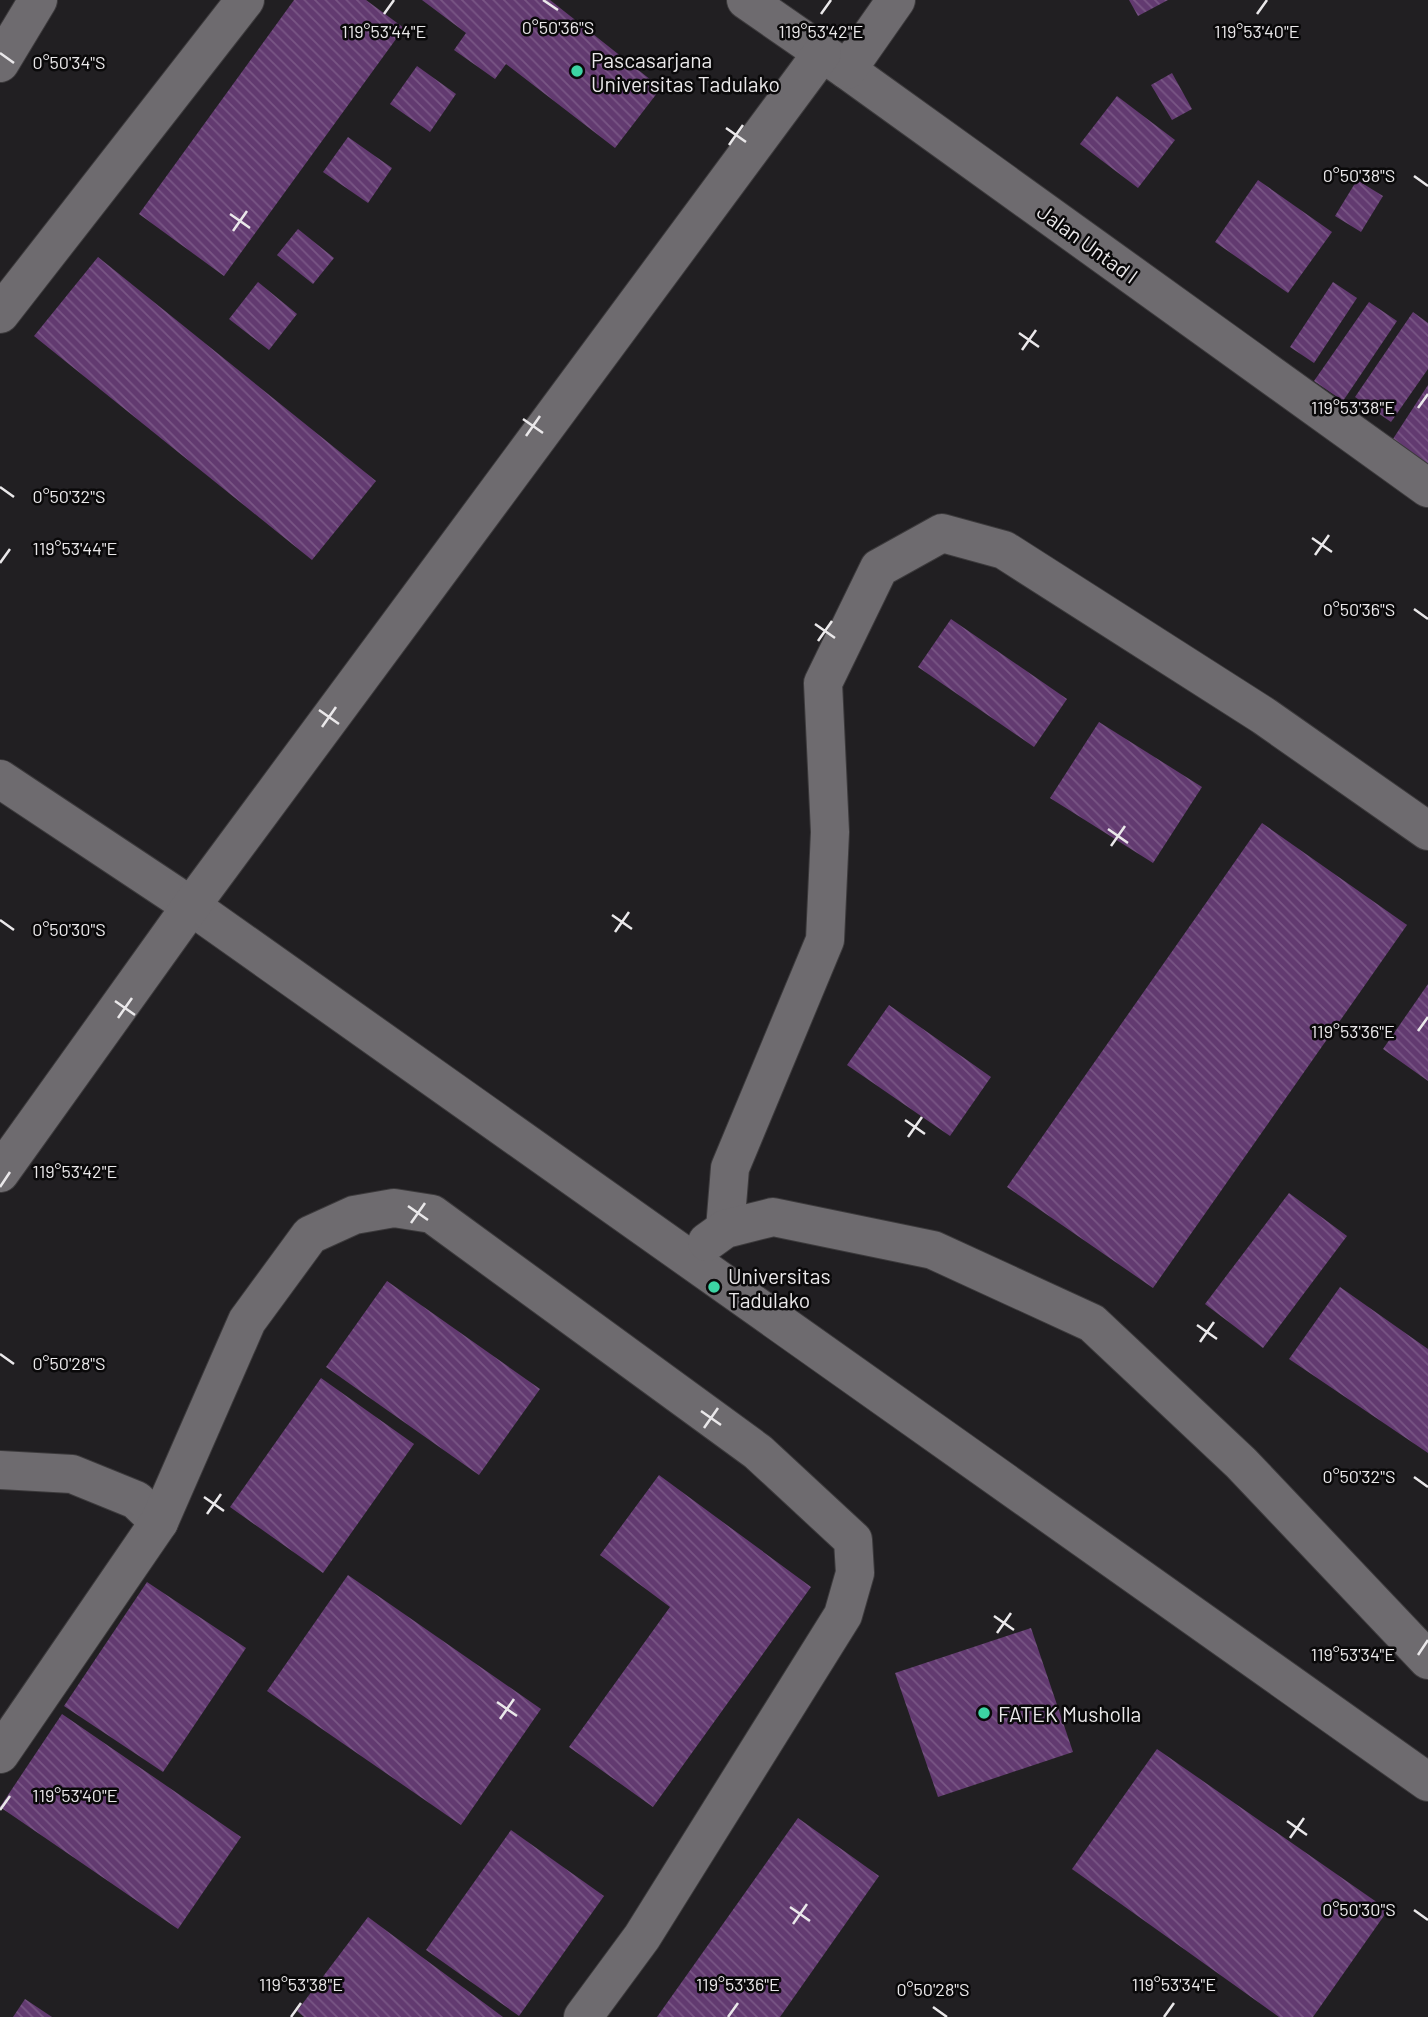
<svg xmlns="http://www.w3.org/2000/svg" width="1428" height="2017" font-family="Barlow,sans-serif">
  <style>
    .building { fill: url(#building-back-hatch) }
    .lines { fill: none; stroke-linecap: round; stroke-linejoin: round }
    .minor-casing { stroke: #3c3a3c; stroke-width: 40 }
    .minor { stroke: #6e6b6f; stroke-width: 38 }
    .ticks { fill: none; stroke: #eae8ea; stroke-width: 2.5 }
    .poi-dot { fill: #3cd4a4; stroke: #0a090a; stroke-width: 2.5 }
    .labels { text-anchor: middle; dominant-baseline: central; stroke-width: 5; stroke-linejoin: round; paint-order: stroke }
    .poi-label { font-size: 21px; fill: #eae8ea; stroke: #0a090a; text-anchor: start }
    .street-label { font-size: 21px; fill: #eae8ea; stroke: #0a090a }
    .ticks-label { font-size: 18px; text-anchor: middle; fill: #eae8ea; stroke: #0a090a; stroke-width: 5; stroke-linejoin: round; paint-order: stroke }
  </style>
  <defs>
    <pattern id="building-back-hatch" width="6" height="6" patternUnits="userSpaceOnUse" patternTransform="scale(1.75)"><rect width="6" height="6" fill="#623a70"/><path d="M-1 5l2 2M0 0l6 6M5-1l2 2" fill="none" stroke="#795685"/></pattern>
  </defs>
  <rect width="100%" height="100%" fill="#211f22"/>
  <g class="building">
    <path d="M 294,0 L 366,0 L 404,28 L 224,276 L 139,214 Z"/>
    <path d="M 422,0 L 550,0 L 661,88 L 615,148 L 506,64 L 495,79 L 454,50 L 466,33 Z"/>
    <path d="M 1129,0 L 1168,0 L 1138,16 Z"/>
    <path d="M 417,66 L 456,94 L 430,132 L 390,104 Z"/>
    <path d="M 1172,73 L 1192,109 L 1172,120 L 1151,85 Z"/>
    <path d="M 1117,96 L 1175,140 L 1138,188 L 1080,144 Z"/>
    <path d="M 348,137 L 392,168 L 368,203 L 323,172 Z"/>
    <path d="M 1258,180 L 1332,232 L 1288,293 L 1215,242 Z"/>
    <path d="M 1357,180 L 1383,196 L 1361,232 L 1335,216 Z"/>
    <path d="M 298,229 L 334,258 L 313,284 L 277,255 Z"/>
    <path d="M 98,257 L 376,481 L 312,560 L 34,336 Z"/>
    <path d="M 258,282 L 297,314 L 269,350 L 229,319 Z"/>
    <path d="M 1333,282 L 1357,298 L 1314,363 L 1290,347 Z"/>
    <path d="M 1369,302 L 1397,321 L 1343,401 L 1314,381 Z"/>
    <path d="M 1413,312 L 1428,323 L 1428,369 L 1391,422 L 1355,397 Z"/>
    <path d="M 1428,385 L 1428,466 L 1391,442 Z"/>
    <path d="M 951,619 L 1067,699 L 1034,747 L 918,667 Z"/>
    <path d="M 1099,722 L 1202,787 L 1153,863 L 1050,798 Z"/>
    <path d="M 1262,823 L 1407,925 L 1153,1288 L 1007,1187 Z"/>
    <path d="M 1428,984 L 1428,1081 L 1383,1049 Z"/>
    <path d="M 889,1005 L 991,1077 L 950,1136 L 847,1065 Z"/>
    <path d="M 1289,1193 L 1347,1236 L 1263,1348 L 1205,1304 Z"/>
    <path d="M 387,1281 L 540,1389 L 479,1475 L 326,1367 Z"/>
    <path d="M 1340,1287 L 1428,1349 L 1428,1453 L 1289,1359 Z"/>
    <path d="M 321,1378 L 414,1444 L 323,1573 L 230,1507 Z"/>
    <path d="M 659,1475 L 811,1587 L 653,1807 L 569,1747 L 670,1607 L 600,1555 Z"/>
    <path d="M 348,1575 L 541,1709 L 461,1825 L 267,1691 Z"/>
    <path d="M 147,1582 L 246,1648 L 163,1772 L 64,1706 Z"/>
    <path d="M 1031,1628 L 1073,1752 L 938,1797 L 895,1673 Z"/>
    <path d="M 62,1714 L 241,1837 L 178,1929 L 0,1807 Z"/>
    <path d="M 1157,1749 L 1388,1910 L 1313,2017 L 1279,2017 L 1072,1869 Z"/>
    <path d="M 798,1818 L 879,1876 L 780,2017 L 657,2017 Z"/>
    <path d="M 511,1830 L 604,1896 L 519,2016 L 426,1950 Z"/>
    <path d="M 368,1917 L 503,2017 L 304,2017 L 297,2011 Z"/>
    <path d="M 25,1999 L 52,2017 L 13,2017 Z"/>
  </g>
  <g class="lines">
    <defs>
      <g id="minor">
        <path d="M 746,0 L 847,70 L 1428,488"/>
        <path d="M 0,63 L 38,0"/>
        <path d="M 847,70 L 896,0"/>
        <path d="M 0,314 L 245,0"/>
        <path d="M 0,779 L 191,906 L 1428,1782"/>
        <path d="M 0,1173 L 191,906 L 822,53"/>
        <path d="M 725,1229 L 730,1168 L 825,940 L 830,832 L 823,683 L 879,568 L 942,533 L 1004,550 L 1264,716 L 1428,831"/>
        <path d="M 707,1242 L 725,1229 L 773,1217 L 933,1250 L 1092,1323 L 1241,1463 L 1428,1660"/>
        <path d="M 0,1470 L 72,1474 L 136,1500 L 159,1522"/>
        <path d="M 0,1754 L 159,1522 L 247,1321 L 310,1235 L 354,1215 L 394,1208 L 432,1214 L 758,1452 L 853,1540 L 855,1573 L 843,1615 L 642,1937 L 583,2017"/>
      </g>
    </defs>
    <use href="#minor" class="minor-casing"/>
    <use href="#minor" class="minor"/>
  </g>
  <path class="ticks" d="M 543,0 L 558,10M 384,14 L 394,0M 821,14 L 831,0M 1257,14 L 1267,0M 0,53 L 14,63M 726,128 L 746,142M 729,145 L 743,125M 1414,176 L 1428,186M 230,214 L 250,228M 233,231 L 247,211M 1019,333 L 1039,347M 1022,350 L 1036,330M 1418,408 L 1428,394M 523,419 L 543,433M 526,436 L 540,416M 0,487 L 14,497M 1312,538 L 1332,552M 1315,555 L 1329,535M 0,563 L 10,549M 1414,609 L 1428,619M 815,624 L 835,638M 818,641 L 832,621M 319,710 L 339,724M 322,727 L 336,707M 1108,829 L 1128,843M 1111,846 L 1125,826M 612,915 L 632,929M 0,920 L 14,930M 615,932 L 629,912M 115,1001 L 135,1015M 118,1018 L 132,998M 1418,1031 L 1428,1017M 905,1120 L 925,1134M 908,1137 L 922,1117M 0,1187 L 10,1172M 408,1206 L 428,1220M 411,1223 L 425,1203M 1197,1325 L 1217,1339M 1200,1342 L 1214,1322M 0,1354 L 14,1364M 701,1411 L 721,1425M 704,1428 L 718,1408M 1414,1477 L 1428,1487M 204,1497 L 224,1511M 207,1514 L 221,1494M 994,1616 L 1014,1630M 997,1633 L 1011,1613M 1418,1655 L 1428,1640M 497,1702 L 517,1716M 500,1719 L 514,1699M 0,1810 L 10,1796M 1287,1821 L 1307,1835M 1290,1838 L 1304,1818M 790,1907 L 810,1921M 1414,1910 L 1428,1920M 793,1924 L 807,1904M 933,2007 L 947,2017M 291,2017 L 301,2003M 728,2017 L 738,2003M 1164,2017 L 1174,2003"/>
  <g class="poi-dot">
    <circle cx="577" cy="71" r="7"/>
    <circle cx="714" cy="1287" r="7"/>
    <circle cx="984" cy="1713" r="7"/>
  </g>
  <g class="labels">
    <g class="poi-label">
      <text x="591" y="59">Pascasarjana<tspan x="591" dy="24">Universitas Tadulako</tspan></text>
      <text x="728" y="1275">Universitas<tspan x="728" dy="24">Tadulako</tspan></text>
      <text x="998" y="1713">FATEK Musholla</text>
    </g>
    <g class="street-label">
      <text transform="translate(1088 243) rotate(36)">Jalan Untad I</text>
    </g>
  </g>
  <g class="ticks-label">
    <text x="558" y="34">0°50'36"S</text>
    <text x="384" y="38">119°53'44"E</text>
    <text x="821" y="38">119°53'42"E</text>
    <text x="1257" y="38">119°53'40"E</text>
    <text x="69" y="69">0°50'34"S</text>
    <text x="1359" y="182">0°50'38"S</text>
    <text x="1353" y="414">119°53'38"E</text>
    <text x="69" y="503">0°50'32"S</text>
    <text x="75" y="555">119°53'44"E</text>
    <text x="1359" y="616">0°50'36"S</text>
    <text x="69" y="936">0°50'30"S</text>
    <text x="1353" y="1038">119°53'36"E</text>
    <text x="75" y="1178">119°53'42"E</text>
    <text x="69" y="1370">0°50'28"S</text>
    <text x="1359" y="1483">0°50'32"S</text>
    <text x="1353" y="1661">119°53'34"E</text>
    <text x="75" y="1802">119°53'40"E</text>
    <text x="1359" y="1916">0°50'30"S</text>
    <text x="301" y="1991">119°53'38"E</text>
    <text x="738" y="1991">119°53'36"E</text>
    <text x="1174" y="1991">119°53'34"E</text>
    <text x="933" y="1996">0°50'28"S</text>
  </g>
</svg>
